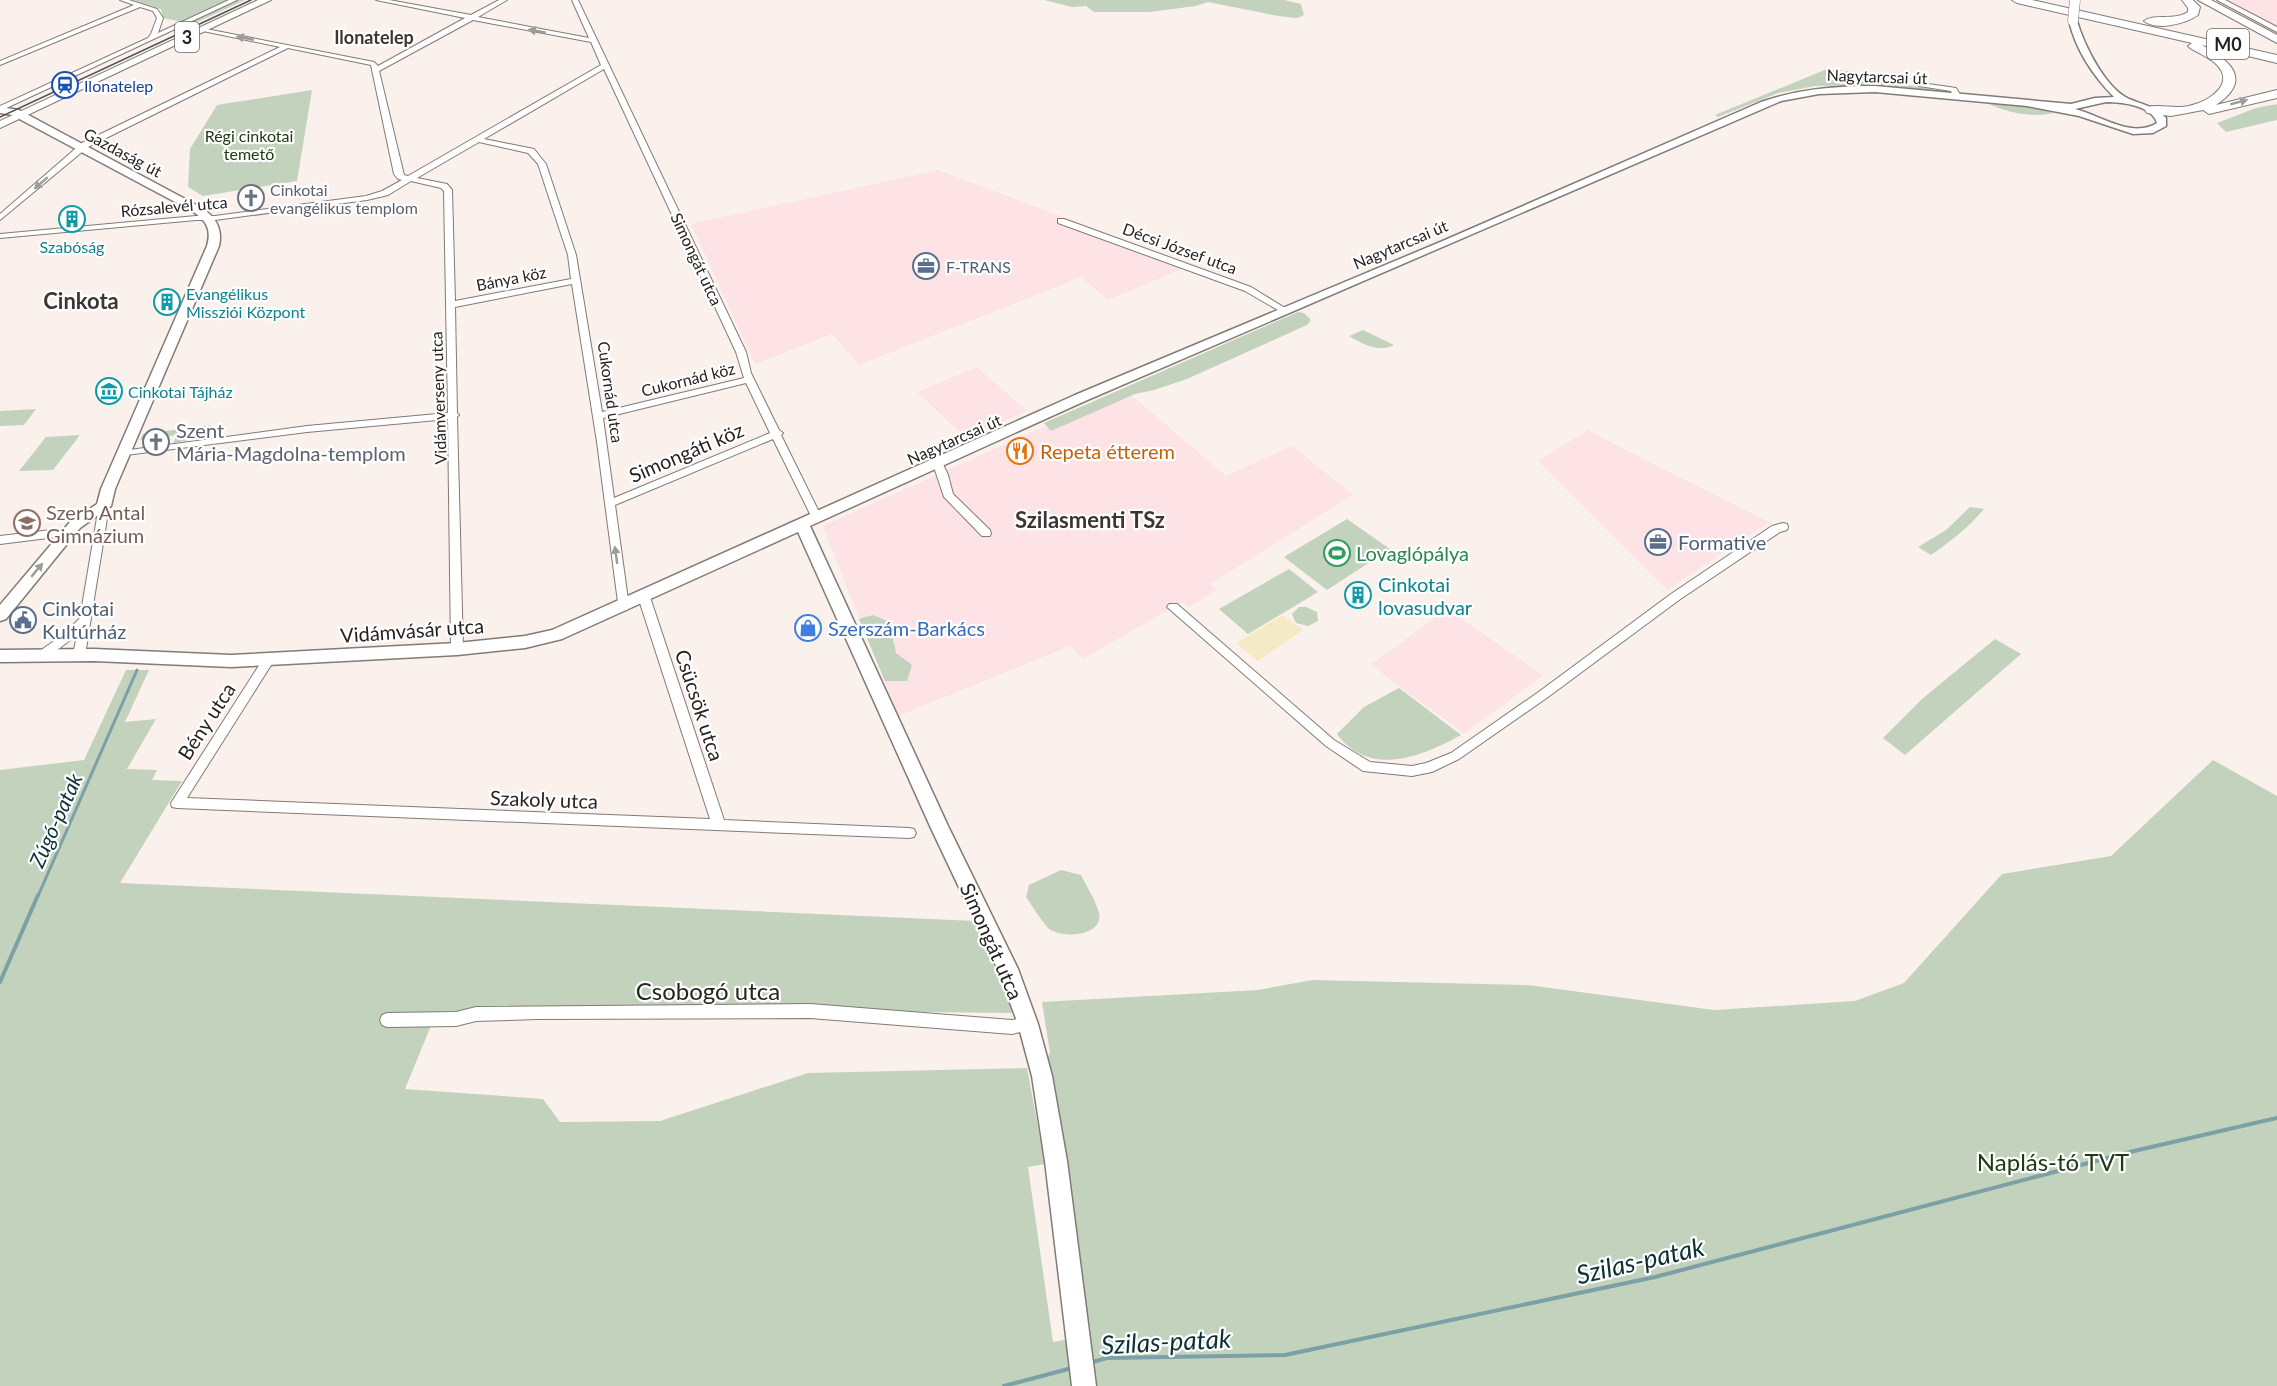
<svg xmlns="http://www.w3.org/2000/svg" width="2277" height="1386" font-family="Lato,sans-serif">
  <style>
    .industrial { fill: #fde2e6 }
    .green { fill: #c2d2bc }
    .sand { fill: #f4eac5 }
    .lines { fill: none; stroke-linecap: round; stroke-linejoin: round }
    .stream-far1 { stroke: #7ba0a5; stroke-width: 3 }
    .stream { stroke: #7ba0a5; stroke-width: 4 }
    .street-casing { stroke: #827a75; stroke-width: 2 }
    .secondary-casing { stroke: #827a75; stroke-width: 3 }
    .primary-casing { stroke: #827a75; stroke-width: 2 }
    .highway-casing { stroke: #827a75; stroke-width: 2 }
    .street { fill: #fff; fill-rule: evenodd }
    .secondary { fill: #fff; fill-rule: evenodd }
    .primary { fill: #fff; fill-rule: evenodd }
    .highway { fill: #fff; fill-rule: evenodd }
    .tram { stroke: #534f4c; stroke-width: 1.5 }
    .secondary-bridge-casing { stroke: #827a75; stroke-width: 11; stroke-linecap: butt }
    .secondary-bridge { stroke: #fff; stroke-width: 10 }
    .oneway { fill: #9d9c9b }
    .labels { text-anchor: middle; dominant-baseline: central; stroke-width: 4.5; stroke-linejoin: round; paint-order: stroke }
    .far-street-label { font-size: 16px; fill: #262321; stroke: #fff }
    .far-transit-label { font-size: 16px; fill: #164399; stroke: #fff; text-anchor: start }
    .far-park-label { font-size: 16px; fill: #203a13; stroke: #fff }
    .far-worship-label { font-size: 16px; fill: #5b616d; stroke: #fff; text-anchor: start }
    .far-culture-label { font-size: 16px; fill: #0d838f; stroke: #fff; text-anchor: start }
    .far-service-label { font-size: 16px; fill: #4e5e75; stroke: #fff; text-anchor: start }
    .shield { fill: #fff; stroke: #676564; stroke-width: 1.5 }
    .shield-label { font-size: 18px; font-weight: bold; fill: #262321 }
    .far-neighbourhood-label { font-size: 18px; font-weight: bold; fill: #3d3531; stroke: #fff }
    .worship-label { font-size: 20px; fill: #5b616d; stroke: #fff; text-anchor: start }
    .food-label { font-size: 20px; fill: #c56008; stroke: #fff; text-anchor: start }
    .street-label { font-size: 20px; fill: #262321; stroke: #fff }
    .education-label { font-size: 20px; fill: #785e54; stroke: #fff; text-anchor: start }
    .service-label { font-size: 20px; fill: #4e5e75; stroke: #fff; text-anchor: start }
    .leisure-label { font-size: 20px; fill: #27864d; stroke: #fff; text-anchor: start }
    .culture-label { font-size: 20px; fill: #0d838f; stroke: #fff; text-anchor: start }
    .shop-label { font-size: 20px; fill: #366cbe; stroke: #fff; text-anchor: start }
    .water-label { font-size: 21px; font-style: italic; fill: #0b3136; stroke: #fff }
    .far-district-label { font-size: 22px; font-weight: bold; fill: #3d3531; stroke: #fff }
    .quarter-label { font-size: 22px; font-weight: bold; fill: #3d3531; stroke: #fff }
    .near-street-label { font-size: 24px; fill: #262321; stroke: #fff }
    .near-park-label { font-size: 24px; fill: #203a13; stroke: #fff }
    .near-water-label { font-size: 26px; font-style: italic; fill: #0b3136; stroke: #fff }
  </style>
  <rect width="100%" height="100%" fill="#fbf1ec"/>
  <g class="industrial">
    <path d="M 2213,0 L 2277,0 L 2277,32 Z"/>
    <path d="M 938,170 L 1191,265 L 1108,300 L 1081,277 L 859,365 L 832,334 L 755,364 L 691,224 Z"/>
    <path d="M 977,367 L 1027,411 L 966,438 L 917,392 Z"/>
    <path d="M 1125,390 L 1226,476 L 1292,446 L 1353,495 L 1210,584 L 1216,590 L 1189,607 L 1182,602 L 1083,659 L 1070,646 L 898,716 L 823,526 Z"/>
    <path d="M 1588,430 L 1622,448 L 1769,522 L 1667,590 L 1538,461 Z"/>
    <path d="M 1447,609 L 1543,675 L 1464,734 L 1371,665 Z"/>
  </g>
  <g class="green">
    <path d="M 133,0 L 245,0 L 193,24 L 163,18 L 161,9 Z"/>
    <path d="M 1044,0 L 1284,0 L 1301,4 L 1304,15 L 1297,18 L 1278,16 L 1208,2 L 1196,6 L 1149,12 L 1094,12 L 1086,6 L 1072,7 Z"/>
    <path d="M 1827,69 L 1855,72 L 1891,82 L 1949,92 L 1869,85 L 1815,86 L 1778,93 L 1718,117 L 1715,115 Z"/>
    <path d="M 312,90 L 297,181 L 203,196 L 188,187 L 190,149 L 217,105 Z"/>
    <path d="M 1987,103 L 2023,106 L 2054,113 C 2033,118 2007,113 1987,103 Z"/>
    <path d="M 2277,104 L 2277,120 L 2226,132 L 2217,123 L 2256,108 Z"/>
    <path d="M 1298,312 L 1304,313 L 1311,320 L 1307,325 L 1187,379 L 1154,390 L 1135,394 L 1051,431 L 1044,423 Z"/>
    <path d="M 1363,330 L 1394,345 C 1378,353 1363,344 1349,336 Z"/>
    <path d="M 36,409 L 24,425 L 0,426 L 0,411 Z"/>
    <path d="M 211,425 L 205,437 L 173,443 L 177,435 L 140,440 L 143,434 Z"/>
    <path d="M 80,435 L 53,470 L 19,471 L 46,437 Z"/>
    <path d="M 1970,507 L 1984,509 C 1968,528 1951,541 1931,555 L 1918,547 L 1946,530 Z"/>
    <path d="M 1347,519 L 1390,549 L 1327,590 L 1284,557 Z"/>
    <path d="M 1289,569 L 1318,592 L 1248,634 L 1219,609 Z"/>
    <path d="M 1299,607 L 1306,607 L 1317,612 L 1318,621 L 1308,626 L 1296,623 L 1292,614 Z"/>
    <path d="M 873,615 L 889,622 L 896,653 L 912,665 L 907,681 L 885,681 L 859,619 Z"/>
    <path d="M 1995,639 L 2021,654 L 1905,755 L 1883,738 L 1922,699 Z"/>
    <path d="M 126,670 L 149,670 L 125,722 L 156,719 L 127,769 L 157,770 L 152,780 L 182,781 L 120,883 L 975,921 L 1013,1013 L 472,1007 L 432,1023 L 405,1089 L 543,1099 L 560,1122 L 660,1121 L 808,1073 L 1027,1068 L 1045,1164 L 1028,1167 L 1053,1342 L 1090,1335 L 1065,1157 L 1045,1061 L 1050,1053 L 1042,1002 L 1258,990 L 1312,980 L 1528,985 L 1714,1010 L 1855,1001 L 1904,983 L 2002,874 L 2111,856 L 2213,760 L 2277,796 L 2277,1386 L 0,1386 L 0,770 L 84,760 Z"/>
    <path d="M 1399,688 L 1461,735 C 1421,757 1370,778 1337,734 L 1364,707 Z"/>
    <path d="M 1061,870 L 1081,875 C 1087,887 1096,901 1099,913 C 1104,937 1060,939 1048,928 C 1040,919 1033,907 1026,897 L 1029,885 Z"/>
  </g>
  <path class="sand" d="M 1283,615 L 1303,630 L 1258,661 L 1236,643 Z"/>
  <g class="lines">
    <path class="stream-far1" d="M 38,896 L 137,670"/>
    <g class="stream">
      <path d="M 0,982 L 38,895"/>
      <path d="M 1089,1363 L 1107,1358 L 1285,1355 L 1655,1277 L 2134,1151 L 2277,1118"/>
      <path d="M 1004,1386 L 1072,1368"/>
    </g>
    <defs>
      <g id="street">
        <path d="M 120,0 L 129,0 L 157,9 L 163,18 L 158,33 L 229,0 L 237,0 L 0,111 L 0,106 L 148,38 L 151,34 L 157,18 L 153,11 L 140,7 L 0,65 L 0,61 L 134,5 Z"/>
        <path d="M 376,0 L 389,0 L 471,15 L 499,0 L 507,0 L 478,17 L 589,38 L 572,0 L 578,0 L 746,352 L 751,373 L 779,430 L 783,433 L 781,435 L 822,518 L 821,520 L 813,520 L 812,518 L 773,439 L 615,505 L 629,607 L 627,610 L 619,610 L 597,442 L 572,284 L 455,307 L 457,413 L 459,415 L 457,417 L 463,649 L 461,652 L 457,653 L 451,649 L 448,419 L 307,432 L 118,456 L 117,454 L 122,451 L 307,426 L 448,413 L 444,191 L 441,188 L 411,181 L 388,195 L 367,200 L 215,220 L 196,220 L 0,238 L 0,234 L 196,216 L 215,216 L 366,196 L 382,191 L 402,180 L 398,179 L 394,174 L 371,65 L 288,48 L 88,147 L 0,220 L 0,214 L 82,143 L 280,47 L 203,31 L 200,29 L 201,28 L 374,62 L 378,66 L 465,18 ZM 473,20 L 591,42 L 601,65 L 408,176 L 404,175 L 379,71 ZM 604,69 L 736,352 L 744,378 L 602,412 L 576,255 L 546,164 L 534,149 L 484,139 ZM 479,142 L 528,153 L 538,164 L 568,255 L 571,279 L 455,301 L 452,190 L 447,184 L 417,178 ZM 746,383 L 770,433 L 614,498 L 603,418 Z"/>
        <path d="M 2217,0 L 2225,0 L 2277,27 L 2277,32 Z"/>
        <path d="M 1921,83 L 1956,88 L 1961,96 L 1954,98 L 1951,91 L 1919,86 L 1918,85 Z"/>
        <path d="M 1058,219 L 1064,219 L 1251,287 L 1290,311 L 1289,313 L 1283,313 L 1245,291 L 1058,223 Z"/>
        <path d="M 938,461 L 942,462 L 948,475 L 953,494 L 990,530 L 991,533 L 990,536 L 982,536 L 944,497 L 933,464 Z"/>
        <path d="M 104,503 L 109,506 L 85,655 L 79,659 L 73,655 L 77,635 L 45,659 L 37,659 L 35,656 L 37,653 L 64,634 L 80,618 L 99,506 Z"/>
        <path d="M 1783,523 L 1787,524 L 1788,527 L 1787,530 L 1780,532 L 1679,600 L 1548,697 L 1459,759 L 1432,772 L 1412,776 L 1363,771 L 1326,746 L 1167,607 L 1169,604 L 1177,604 L 1334,740 L 1370,762 L 1412,766 L 1426,763 L 1451,753 L 1540,691 L 1671,594 L 1772,526 Z"/>
        <path d="M 68,528 L 72,529 L 73,532 L 72,535 L 0,544 L 0,536 Z"/>
        <path d="M 644,593 L 650,597 L 724,820 L 909,828 L 914,829 L 916,833 L 914,837 L 909,838 L 177,808 L 172,807 L 171,803 L 265,656 L 273,656 L 275,659 L 273,662 L 187,798 L 710,819 L 638,597 Z"/>
        <path d="M 810,1004 L 1012,1020 L 1028,1017 L 1033,1019 L 1035,1024 L 1033,1029 L 1012,1034 L 810,1018 L 537,1019 L 476,1021 L 456,1026 L 387,1027 L 382,1025 L 380,1020 L 382,1015 L 387,1013 L 456,1012 L 476,1007 Z"/>
      </g>
      <g id="secondary">
        <path d="M 2073,18 L 2077,21 C 2084,45 2105,88 2129,99 C 2143,105 2155,106 2166,118 L 2166,126 L 2153,133 L 2133,134 L 2079,116 L 2027,106 L 1875,92 L 1819,94 L 1781,101 L 1085,401 L 810,526 L 948,826 L 1018,969 L 1038,1024 L 1052,1076 L 1067,1161 L 1096,1386 L 1072,1386 L 1045,1161 L 1032,1076 L 1018,1024 L 998,970 L 930,826 L 798,532 L 562,639 L 525,648 L 457,655 L 231,667 L 94,661 L 0,662 L 0,650 L 94,649 L 231,655 L 457,643 L 525,636 L 552,630 L 1075,395 L 1445,240 L 1761,102 C 1798,89 1835,86 1875,86 L 2071,104 L 2095,98 L 2114,97 C 2093,76 2076,50 2069,21 ZM 2106,102 C 2121,102 2152,105 2157,123 C 2132,139 2100,115 2075,109 Z"/>
        <path d="M 0,107 L 19,110 L 200,207 C 215,216 223,228 219,246 L 115,489 L 111,506 L 80,528 L 6,619 L 0,621 L 0,605 L 70,522 L 97,504 L 101,489 L 207,246 C 212,229 206,220 192,211 L 12,115 L 0,113 Z"/>
      </g>
      <path id="primary" d="M 258,0 L 271,0 L 0,128 L 0,121 Z"/>
      <g id="highway">
        <path d="M 2012,0 L 2032,0 L 2277,55 L 2277,63 L 2202,45 C 2231,61 2253,80 2216,105 L 2277,90 L 2277,98 L 2209,114 L 2203,110 L 2171,116 L 2147,113 L 2145,110 L 2147,107 C 2160,104 2175,109 2189,106 C 2210,101 2237,83 2215,63 C 2208,57 2198,53 2190,48 L 2188,46 L 2192,43 L 2017,3 Z"/>
        <path d="M 2182,0 L 2193,0 L 2200,7 L 2198,15 C 2185,24 2157,31 2144,21 C 2154,13 2174,21 2188,12 L 2188,8 Z"/>
        <path d="M 2198,0 L 2211,0 L 2277,35 L 2277,43 Z"/>
      </g>
    </defs>
    <use href="#street" class="street-casing"/>
    <use href="#secondary" class="secondary-casing"/>
    <use href="#primary" class="primary-casing"/>
    <use href="#highway" class="highway-casing"/>
    <use href="#street" class="street"/>
    <use href="#secondary" class="secondary"/>
    <use href="#primary" class="primary"/>
    <use href="#highway" class="highway"/>
    <path class="tram" d="M 0,117 L 251,0"/>
    <defs>
      <path id="secondary-bridge" d="M 2073,21 L 2075,0"/>
    </defs>
    <use href="#secondary-bridge" class="secondary-bridge-casing"/>
    <use href="#secondary-bridge" class="secondary-bridge"/>
  </g>
  <defs><path id="oneway-solid" d="M-6-.8H1V-3.2L6.5 0L1 3.2V.8H-6Z" transform="scale(1.5)"/></defs>
  <g class="oneway">
    <use href="#oneway-solid" transform="translate(537 31) rotate(-169)"/>
    <use href="#oneway-solid" transform="translate(245 38) rotate(-169)"/>
    <use href="#oneway-solid" transform="translate(2239 102) rotate(-15)"/>
    <use href="#oneway-solid" transform="translate(41 183) rotate(139)"/>
    <use href="#oneway-solid" transform="translate(616 555) rotate(-98)"/>
    <use href="#oneway-solid" transform="translate(37 570) rotate(-50)"/>
  </g>
  <defs>
    <symbol id="station-ring" viewBox="-11 -11 22 22"><circle r="9.5" fill="#fff" stroke="#1a4fb4" stroke-width="1.5"/><path d="M-3-6H3Q5-6 5-4V2Q5 4 3 4L4.5 6H3L1.5 4h-3L-3 6H-4.5L-3 4Q-5 4-5 2V-4Q-5-6-3-6ZM-3.5-4v3h7v-3ZM-3.5 1v1.5H-2V1ZM2 1v1.5H3.5V1Z" fill="#1a4fb4"/></symbol>
    <symbol id="church-ring" viewBox="-11 -11 22 22"><circle r="9.5" fill="#fff" stroke="#6b7280" stroke-width="1.5"/><path d="M-1.2-6h2.4v3.5h3.3v2.4h-3.3V6h-2.4V-.1h-3.3v-2.4h3.3Z" fill="#6b7280"/></symbol>
    <symbol id="building-ring" viewBox="-11 -11 22 22"><circle r="9.5" fill="#fff" stroke="#0f9aa8" stroke-width="1.5"/><path d="M-4-6H4V6H1V3H-1V6H-4ZM-2.5-4.3h1.7v1.8h-1.7ZM.8-4.3h1.7v1.8H.8ZM-2.5-1h1.7V.8h-1.7ZM.8-1h1.7V.8H.8Z" fill="#0f9aa8"/></symbol>
    <symbol id="office-ring" viewBox="-11 -11 22 22"><circle r="9.5" fill="#fff" stroke="#5c6f8a" stroke-width="1.5"/><path d="M-6-3h4V-5.5h4V-3h4V5H-6ZM-1-4.5V-3h2v-1.5ZM-6 0V1H6V0Z" fill="#5c6f8a"/></symbol>
    <symbol id="museum-ring" viewBox="-11 -11 22 22"><circle r="9.5" fill="#fff" stroke="#0f9aa8" stroke-width="1.5"/><path d="M0-6L6-3V-2H-6V-3ZM-5-1h2V3h-2ZM-1-1h2V3h-2ZM3-1h2V3H3ZM-6 4H6V6H-6Z" fill="#0f9aa8"/></symbol>
    <symbol id="restaurant-ring" viewBox="-11 -11 22 22"><circle r="9.5" fill="#fff" stroke="#e8710a" stroke-width="1.5"/><path d="M-5-6h1v4h1v-4h1v4h1v-4h1v5L-1.5 .5V6h-2V.5L-5-1ZM5-6V6H3V1.5H1.5Q1.5-4 5-6Z" fill="#e8710a"/></symbol>
    <symbol id="school-ring" viewBox="-11 -11 22 22"><circle r="9.5" fill="#fff" stroke="#8d6e63" stroke-width="1.5"/><path d="M0-5L7-2L0 1L-7-2ZM-4 1L0 2.5L4 1V4Q0 6-4 4Z" fill="#8d6e63"/></symbol>
    <symbol id="stadium-ring" viewBox="-11 -11 22 22"><circle r="9.5" fill="#fff" stroke="#2e9e5b" stroke-width="1.5"/><path d="M0-5a6.5 5 0 1 0 0 10a6.5 5 0 1 0 0-10ZM-3.5-1.8h7v3.6h-7Z" fill="#2e9e5b"/></symbol>
    <symbol id="civic-ring" viewBox="-11 -11 22 22"><circle r="9.5" fill="#fff" stroke="#5c6f8a" stroke-width="1.5"/><path d="M-.6-6.5H3V-4.5H.6V-3L4-1V1h2V6H-6V1h2V-1L-.6-3ZM-1.2 2.5V6h2.4V2.5Z" fill="#5c6f8a"/></symbol>
    <symbol id="shop-ring" viewBox="-11 -11 22 22"><circle r="9.5" fill="#fff" stroke="#3f7fe0" stroke-width="1.5"/><path d="M-5-2.5h2.3a2.7 3.5 0 0 1 5.4 0H5L5.5 6h-11ZM-1.5-2.5h3a1.5 2.3 0 0 0-3 0Z" fill="#3f7fe0"/></symbol>
  </defs>
  <g fill-rule="evenodd">
    <use href="#station-ring" x="50" y="70" width="30" height="30"/>
    <use href="#church-ring" x="236" y="183" width="30" height="30"/>
    <use href="#building-ring" x="57" y="204" width="30" height="30"/>
    <use href="#office-ring" x="911" y="251" width="30" height="30"/>
    <use href="#building-ring" x="152" y="287" width="30" height="30"/>
    <use href="#museum-ring" x="94" y="376" width="30" height="30"/>
    <use href="#church-ring" x="141" y="427" width="30" height="30"/>
    <use href="#restaurant-ring" x="1005" y="436" width="30" height="30"/>
    <use href="#school-ring" x="12" y="508" width="30" height="30"/>
    <use href="#office-ring" x="1643" y="527" width="30" height="30"/>
    <use href="#stadium-ring" x="1322" y="538" width="30" height="30"/>
    <use href="#building-ring" x="1343" y="580" width="30" height="30"/>
    <use href="#civic-ring" x="8" y="605" width="30" height="30"/>
    <use href="#shop-ring" x="793" y="613" width="30" height="30"/>
  </g>
  <g class="labels">
    <g class="far-street-label">
      <text transform="translate(1877 76) rotate(2)">Nagytarcsai út</text>
      <text transform="translate(123 152) rotate(28)">Gazdaság út</text>
      <text transform="translate(174 206) rotate(-5)">Rózsalevél utca</text>
      <text transform="translate(1400 244) rotate(-23)">Nagytarcsai út</text>
      <text transform="translate(1180 248) rotate(20)">Décsi József utca</text>
      <text transform="translate(697 259) rotate(65)">Simongát utca</text>
      <text transform="translate(511 278) rotate(-11)">Bánya köz</text>
      <text transform="translate(688 379) rotate(-14)">Cukornád köz</text>
      <text transform="translate(611 392) rotate(82)">Cukornád utca</text>
      <text transform="translate(438 398) rotate(-92)">Vidámverseny utca</text>
      <text transform="translate(954 439) rotate(-24)">Nagytarcsai út</text>
    </g>
    <g class="far-transit-label">
      <text x="84" y="85">Ilonatelep</text>
    </g>
    <g class="far-park-label">
      <text x="249" y="135">Régi cinkotai<tspan x="249" dy="18">temető</tspan></text>
    </g>
    <g class="far-worship-label">
      <text x="270" y="189">Cinkotai<tspan x="270" dy="18">evangélikus templom</tspan></text>
    </g>
    <g class="far-culture-label">
      <text x="72" y="246" text-anchor="middle">Szabóság</text>
      <text x="186" y="293">Evangélikus<tspan x="186" dy="18">Missziói Központ</tspan></text>
      <text x="128" y="391">Cinkotai Tájház</text>
    </g>
    <g class="far-service-label">
      <text x="946" y="266">F-TRANS</text>
    </g>
    <g class="shield">
      <rect x="175" y="22" width="24" height="30" rx="4.5"/>
      <rect x="2207" y="29" width="42" height="30" rx="4.5"/>
    </g>
    <g class="shield-label">
      <text x="187" y="37">3</text>
      <text x="2228" y="44">M0</text>
    </g>
    <g class="far-neighbourhood-label">
      <text x="374" y="37">Ilonatelep</text>
    </g>
    <g class="worship-label">
      <text x="176" y="430">Szent<tspan x="176" dy="23">Mária-Magdolna-templom</tspan></text>
    </g>
    <g class="food-label">
      <text x="1040" y="451">Repeta étterem</text>
    </g>
    <g class="street-label">
      <text transform="translate(686 452) rotate(-23)">Simongáti köz</text>
      <text transform="translate(412 630) rotate(-4)">Vidámvásár utca</text>
      <text transform="translate(700 705) rotate(72)">Csücsök utca</text>
      <text transform="translate(206 721) rotate(-57)">Bény utca</text>
      <text transform="translate(544 799) rotate(2)">Szakoly utca</text>
      <text transform="translate(992 941) rotate(66)">Simongát utca</text>
    </g>
    <g class="education-label">
      <text x="46" y="512">Szerb Antal<tspan x="46" dy="23">Gimnázium</tspan></text>
    </g>
    <g class="service-label">
      <text x="1678" y="542">Formative</text>
      <text x="42" y="608">Cinkotai<tspan x="42" dy="23">Kultúrház</tspan></text>
    </g>
    <g class="leisure-label">
      <text x="1356" y="553">Lovaglópálya</text>
    </g>
    <g class="culture-label">
      <text x="1378" y="584">Cinkotai<tspan x="1378" dy="23">lovasudvar</tspan></text>
    </g>
    <g class="shop-label">
      <text x="828" y="628">Szerszám-Barkács</text>
    </g>
    <g class="water-label">
      <text transform="translate(55 820) rotate(-66)">Zúgó-patak</text>
    </g>
    <g class="far-district-label">
      <text x="81" y="300">Cinkota</text>
    </g>
    <g class="quarter-label">
      <text x="1090" y="519">Szilasmenti TSz</text>
    </g>
    <g class="near-street-label">
      <text x="708" y="990">Csobogó utca</text>
    </g>
    <g class="near-park-label">
      <text x="2053" y="1161">Naplás-tó TVT</text>
    </g>
    <g class="near-water-label">
      <text transform="translate(1640 1260) rotate(-13)">Szilas-patak</text>
      <text transform="translate(1166 1341) rotate(-3)">Szilas-patak</text>
    </g>
  </g>
</svg>
